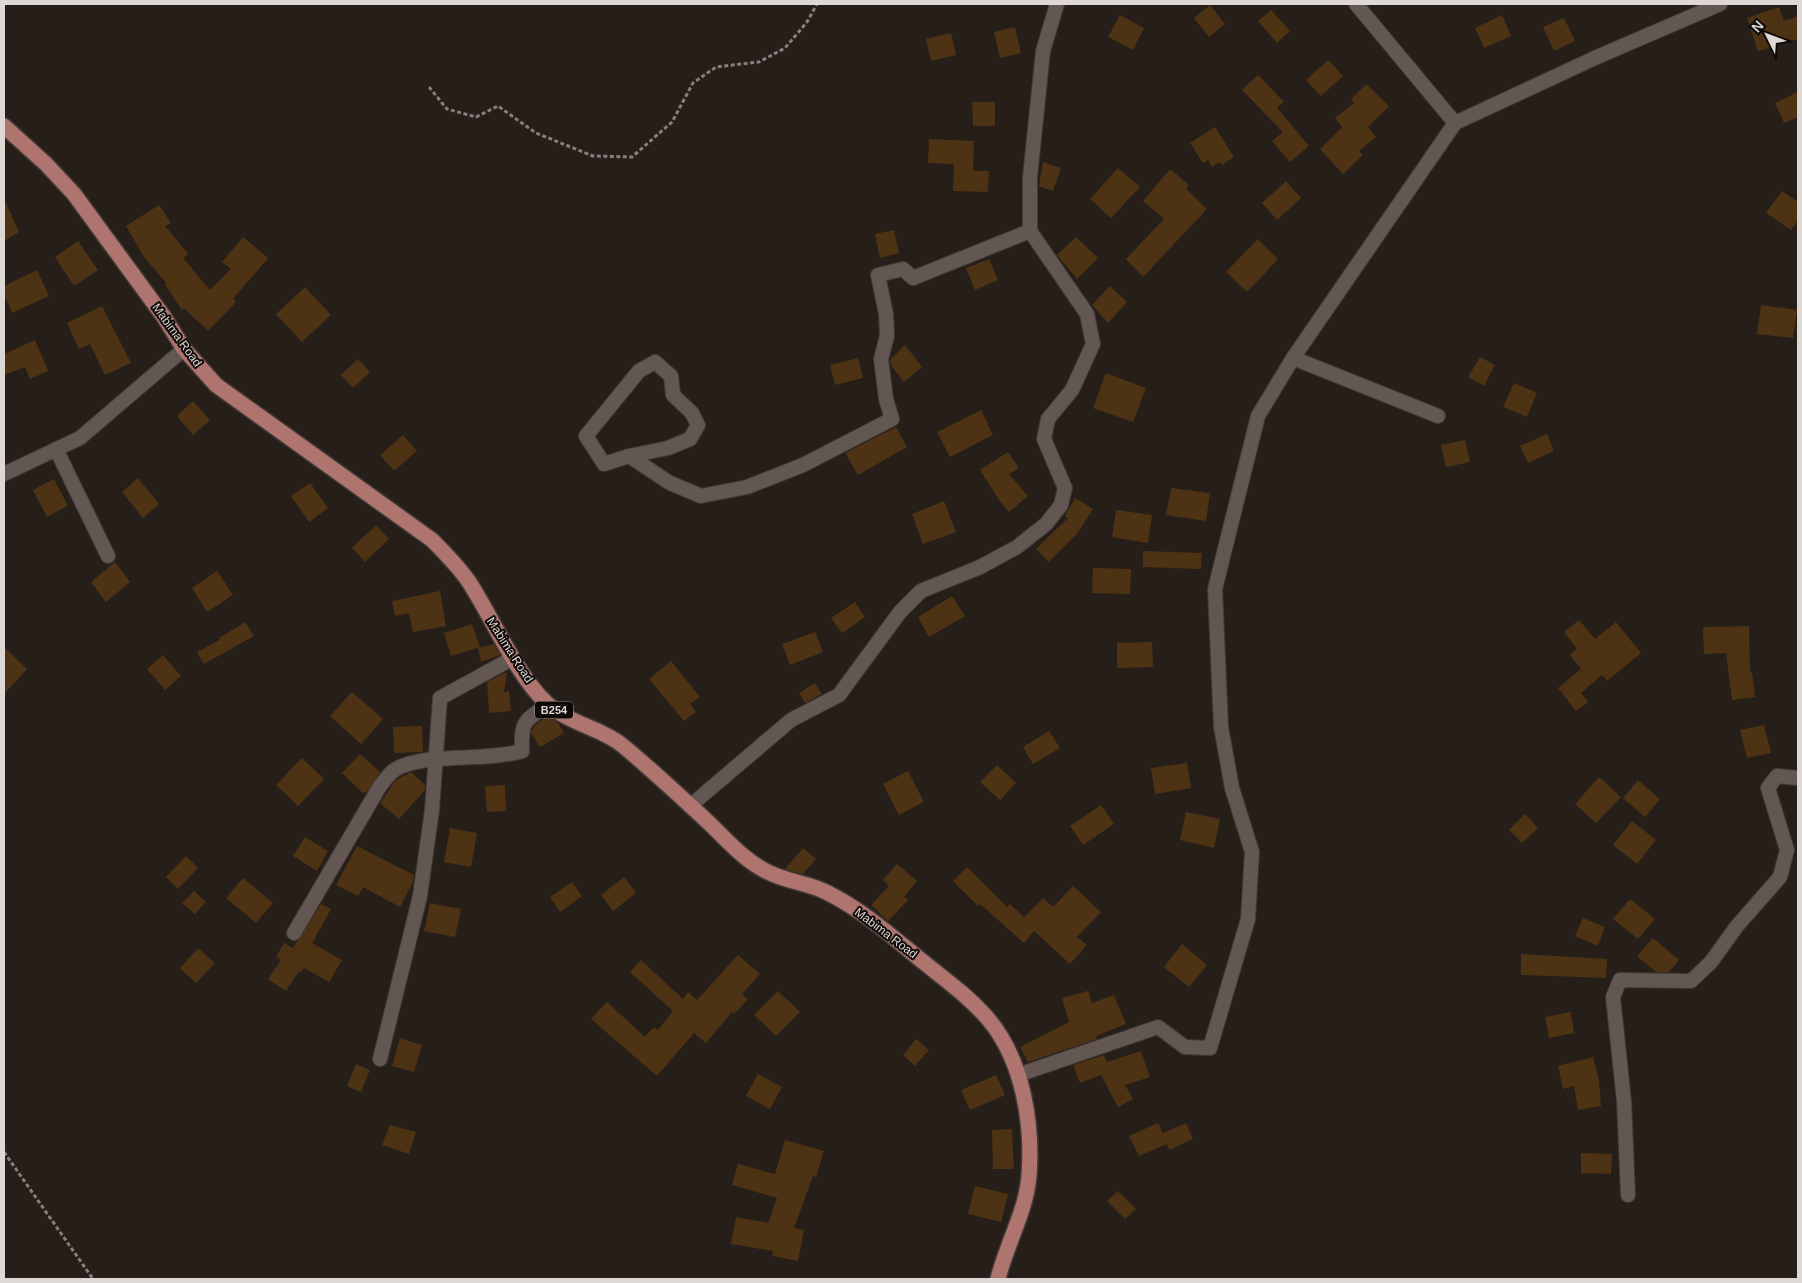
<svg xmlns="http://www.w3.org/2000/svg" width="1802" height="1283" font-family="Arial,sans-serif">
  <style>
    .building { fill: #4d3313 }
    .lines { fill: none; stroke-linecap: round; stroke-linejoin: round }
    .street-casing { stroke: #413a37; stroke-width: 16 }
    .primary-casing { stroke: #413a37; stroke-width: 18 }
    .path { stroke: #867f7b; stroke-width: 3; stroke-dasharray: 4 2.5; stroke-linecap: butt }
    .street { stroke: #625753; stroke-width: 14 }
    .primary { stroke: #ae746d; stroke-width: 15 }
    .labels { text-anchor: middle; dominant-baseline: central; stroke-width: 4; stroke-linejoin: round; paint-order: stroke }
    .shield { fill: #0d0907; stroke: #9f9a97; stroke-width: 1 }
    .shield-label { font-size: 11px; font-weight: bold; fill: #ded8d5 }
    .street-label { font-size: 12px; fill: #ded8d5; stroke: #0d0907 }
  </style>
  <rect width="100%" height="100%" fill="#261e19"/>
  <g class="building">
    <path d="M 1210,5 L 1225,24 L 1209,37 L 1194,18 Z"/>
    <path d="M 1779,7 L 1784,21 L 1798,16 L 1798,39 L 1758,51 L 1747,18 Z"/>
    <path d="M 1271,10 L 1290,31 L 1277,43 L 1258,21 Z"/>
    <path d="M 1120,15 L 1144,28 L 1133,50 L 1108,37 Z"/>
    <path d="M 1502,15 L 1511,36 L 1484,48 L 1475,28 Z"/>
    <path d="M 1564,18 L 1575,41 L 1554,51 L 1543,27 Z"/>
    <path d="M 1015,27 L 1021,53 L 1000,58 L 994,32 Z"/>
    <path d="M 951,33 L 956,55 L 931,61 L 926,39 Z"/>
    <path d="M 1328,60 L 1343,76 L 1321,96 L 1306,80 Z"/>
    <path d="M 1258,75 L 1284,102 L 1277,108 L 1309,146 L 1290,162 L 1272,141 L 1283,132 L 1242,90 Z"/>
    <path d="M 1366,84 L 1389,106 L 1368,127 L 1376,137 L 1359,151 L 1363,155 L 1343,174 L 1320,149 L 1342,127 L 1335,118 L 1354,103 L 1351,99 Z"/>
    <path d="M 1798,92 L 1798,117 L 1784,123 L 1775,103 Z"/>
    <path d="M 972,102 L 995,102 L 995,126 L 973,126 Z"/>
    <path d="M 1215,127 L 1234,157 L 1222,165 L 1220,162 L 1212,167 L 1208,160 L 1203,163 L 1190,143 Z"/>
    <path d="M 929,139 L 974,141 L 973,171 L 989,171 L 988,192 L 953,191 L 954,164 L 928,163 Z"/>
    <path d="M 1043,162 L 1061,168 L 1053,191 L 1039,186 Z"/>
    <path d="M 1118,168 L 1140,187 L 1111,218 L 1090,199 Z"/>
    <path d="M 1170,169 L 1189,185 L 1186,189 L 1207,209 L 1143,277 L 1126,259 L 1164,219 L 1143,201 Z"/>
    <path d="M 1286,181 L 1301,198 L 1277,220 L 1262,203 Z"/>
    <path d="M 1782,191 L 1798,202 L 1798,220 L 1791,230 L 1766,213 Z"/>
    <path d="M 4,199 L 19,232 L 4,241 Z"/>
    <path d="M 159,205 L 171,223 L 165,226 L 188,254 L 183,258 L 210,290 L 231,269 L 222,262 L 243,237 L 268,258 L 233,299 L 236,302 L 208,331 L 184,308 L 182,310 L 165,285 L 167,284 L 144,257 L 126,226 Z"/>
    <path d="M 894,230 L 899,253 L 880,258 L 875,234 Z"/>
    <path d="M 1076,237 L 1098,258 L 1077,279 L 1057,255 Z"/>
    <path d="M 1258,239 L 1278,259 L 1247,292 L 1226,272 Z"/>
    <path d="M 78,241 L 98,270 L 74,286 L 55,257 Z"/>
    <path d="M 989,259 L 998,280 L 975,290 L 966,268 Z"/>
    <path d="M 37,270 L 49,296 L 12,313 L 4,295 L 4,286 Z"/>
    <path d="M 1110,286 L 1127,302 L 1108,323 L 1092,305 Z"/>
    <path d="M 305,287 L 331,315 L 302,342 L 276,314 Z"/>
    <path d="M 1761,305 L 1797,310 L 1793,338 L 1757,334 Z"/>
    <path d="M 102,306 L 131,363 L 105,375 L 90,344 L 79,349 L 67,323 Z"/>
    <path d="M 35,340 L 48,371 L 30,379 L 25,367 L 4,375 L 4,354 Z"/>
    <path d="M 905,345 L 922,367 L 904,382 L 891,365 L 890,360 Z"/>
    <path d="M 1480,357 L 1495,365 L 1484,386 L 1468,377 Z"/>
    <path d="M 858,358 L 863,378 L 835,385 L 830,365 Z"/>
    <path d="M 358,359 L 370,372 L 353,388 L 341,375 Z"/>
    <path d="M 1106,373 L 1146,388 L 1133,422 L 1093,408 Z"/>
    <path d="M 1514,383 L 1537,393 L 1527,417 L 1503,407 Z"/>
    <path d="M 193,401 L 210,420 L 193,435 L 177,416 Z"/>
    <path d="M 981,410 L 993,435 L 950,457 L 937,432 Z"/>
    <path d="M 896,427 L 907,447 L 858,475 L 845,453 Z"/>
    <path d="M 1547,434 L 1554,451 L 1528,463 L 1520,446 Z"/>
    <path d="M 403,435 L 417,451 L 394,471 L 380,455 Z"/>
    <path d="M 1465,440 L 1470,462 L 1446,467 L 1441,445 Z"/>
    <path d="M 1008,452 L 1019,468 L 1009,474 L 1028,496 L 1009,512 L 999,500 L 980,470 Z"/>
    <path d="M 138,478 L 159,504 L 143,518 L 122,492 Z"/>
    <path d="M 54,479 L 68,506 L 47,517 L 33,490 Z"/>
    <path d="M 310,483 L 328,508 L 309,522 L 291,496 Z"/>
    <path d="M 1171,488 L 1210,493 L 1206,521 L 1166,515 Z"/>
    <path d="M 1075,498 L 1093,509 L 1077,534 L 1049,562 L 1036,549 L 1068,518 L 1065,516 Z"/>
    <path d="M 944,501 L 956,532 L 923,544 L 912,514 Z"/>
    <path d="M 1116,510 L 1152,515 L 1148,543 L 1112,537 Z"/>
    <path d="M 376,525 L 389,539 L 365,562 L 352,548 Z"/>
    <path d="M 1143,551 L 1202,553 L 1201,569 L 1143,567 Z"/>
    <path d="M 115,562 L 130,582 L 106,602 L 91,582 Z"/>
    <path d="M 1093,568 L 1131,569 L 1130,594 L 1092,593 Z"/>
    <path d="M 217,571 L 233,595 L 207,612 L 192,588 Z"/>
    <path d="M 440,591 L 446,626 L 413,632 L 409,613 L 395,616 L 392,601 Z"/>
    <path d="M 952,596 L 965,616 L 929,637 L 918,617 Z"/>
    <path d="M 855,602 L 865,617 L 842,633 L 831,618 Z"/>
    <path d="M 1579,620 L 1595,639 L 1616,622 L 1641,653 L 1607,681 L 1602,675 L 1581,693 L 1588,702 L 1576,711 L 1558,688 L 1581,669 L 1570,655 L 1577,649 L 1564,632 Z"/>
    <path d="M 245,622 L 254,636 L 204,664 L 197,652 L 220,640 L 219,638 Z"/>
    <path d="M 472,624 L 480,647 L 451,656 L 444,633 Z"/>
    <path d="M 1749,626 L 1750,672 L 1752,671 L 1755,697 L 1732,700 L 1726,653 L 1704,654 L 1703,627 Z"/>
    <path d="M 815,632 L 823,652 L 790,665 L 782,644 Z"/>
    <path d="M 1152,642 L 1153,667 L 1117,668 L 1117,643 Z"/>
    <path d="M 494,644 L 500,655 L 481,662 L 478,648 Z"/>
    <path d="M 4,647 L 27,669 L 4,694 Z"/>
    <path d="M 163,655 L 181,676 L 165,690 L 147,669 Z"/>
    <path d="M 671,661 L 700,697 L 690,704 L 696,712 L 684,721 L 649,679 Z"/>
    <path d="M 504,673 L 507,673 L 504,692 L 509,691 L 511,711 L 489,713 L 487,682 Z"/>
    <path d="M 815,683 L 822,694 L 805,703 L 799,693 Z"/>
    <path d="M 352,692 L 383,719 L 361,744 L 330,716 Z"/>
    <path d="M 548,716 L 558,723 L 564,733 L 540,747 L 531,733 L 532,730 L 535,725 Z"/>
    <path d="M 1764,725 L 1771,753 L 1747,758 L 1740,730 Z"/>
    <path d="M 422,726 L 423,752 L 394,753 L 393,727 Z"/>
    <path d="M 1049,731 L 1060,748 L 1033,764 L 1023,747 Z"/>
    <path d="M 360,754 L 380,772 L 367,792 L 363,793 L 342,773 Z"/>
    <path d="M 302,758 L 324,779 L 298,806 L 276,785 Z"/>
    <path d="M 1187,763 L 1191,788 L 1155,794 L 1151,768 Z"/>
    <path d="M 997,765 L 1016,783 L 1000,800 L 980,782 Z"/>
    <path d="M 908,771 L 924,802 L 899,815 L 883,784 Z"/>
    <path d="M 411,772 L 425,785 L 425,790 L 399,819 L 380,803 L 396,780 Z"/>
    <path d="M 1599,777 L 1621,797 L 1596,823 L 1575,804 Z"/>
    <path d="M 1638,780 L 1660,799 L 1645,817 L 1623,798 Z"/>
    <path d="M 505,785 L 506,811 L 487,812 L 485,786 Z"/>
    <path d="M 1101,805 L 1114,824 L 1083,845 L 1070,826 Z"/>
    <path d="M 1186,812 L 1220,819 L 1214,848 L 1180,840 Z"/>
    <path d="M 1525,814 L 1538,828 L 1522,843 L 1509,830 Z"/>
    <path d="M 1632,821 L 1656,840 L 1637,864 L 1613,845 Z"/>
    <path d="M 450,828 L 477,833 L 471,867 L 444,862 Z"/>
    <path d="M 305,837 L 328,851 L 317,871 L 293,856 Z"/>
    <path d="M 357,846 L 414,875 L 413,882 L 400,907 L 363,887 L 358,896 L 336,885 Z"/>
    <path d="M 803,848 L 816,859 L 803,874 L 785,869 Z"/>
    <path d="M 186,856 L 198,868 L 178,889 L 166,877 Z"/>
    <path d="M 897,864 L 917,881 L 904,897 L 908,900 L 888,921 L 871,905 L 889,886 L 883,880 Z"/>
    <path d="M 967,867 L 1007,907 L 1010,904 L 1024,917 L 1043,898 L 1053,907 L 1073,886 L 1101,912 L 1077,937 L 1087,945 L 1070,964 L 1034,931 L 1024,943 L 980,904 L 978,906 L 953,881 Z"/>
    <path d="M 624,877 L 636,893 L 613,911 L 601,895 Z"/>
    <path d="M 243,878 L 273,903 L 256,923 L 226,898 Z"/>
    <path d="M 572,882 L 582,896 L 560,912 L 550,897 Z"/>
    <path d="M 194,891 L 206,902 L 195,914 L 182,903 Z"/>
    <path d="M 1630,899 L 1655,919 L 1638,939 L 1613,919 Z"/>
    <path d="M 430,903 L 461,909 L 455,937 L 424,931 Z"/>
    <path d="M 321,904 L 331,909 L 312,943 L 342,960 L 329,982 L 304,968 L 301,972 L 299,971 L 286,991 L 268,979 L 281,960 L 276,957 L 284,943 L 293,948 Z"/>
    <path d="M 1583,918 L 1605,927 L 1598,946 L 1575,936 Z"/>
    <path d="M 1653,938 L 1679,960 L 1669,972 L 1656,972 L 1637,956 Z"/>
    <path d="M 1182,944 L 1207,965 L 1189,987 L 1164,967 Z"/>
    <path d="M 198,948 L 215,963 L 196,983 L 180,968 Z"/>
    <path d="M 1521,954 L 1607,959 L 1606,978 L 1521,975 Z"/>
    <path d="M 738,955 L 760,974 L 742,994 L 748,999 L 734,1014 L 732,1012 L 706,1043 L 694,1033 L 657,1076 L 591,1019 L 607,1002 L 645,1037 L 654,1027 L 658,1030 L 673,1011 L 630,972 L 641,960 L 683,999 L 688,992 L 697,1000 Z"/>
    <path d="M 778,991 L 800,1012 L 776,1036 L 754,1015 Z"/>
    <path d="M 1088,991 L 1092,1003 L 1114,995 L 1126,1024 L 1096,1036 L 1097,1039 L 1028,1062 L 1020,1047 L 1069,1022 L 1062,998 Z"/>
    <path d="M 1571,1012 L 1574,1033 L 1549,1038 L 1545,1017 Z"/>
    <path d="M 400,1038 L 422,1045 L 414,1072 L 392,1066 Z"/>
    <path d="M 916,1039 L 929,1050 L 915,1066 L 903,1055 Z"/>
    <path d="M 1141,1051 L 1150,1077 L 1125,1085 L 1133,1099 L 1118,1107 L 1101,1075 L 1080,1083 L 1073,1065 L 1104,1055 L 1107,1062 Z"/>
    <path d="M 1593,1057 L 1599,1080 L 1601,1106 L 1578,1110 L 1574,1086 L 1563,1089 L 1558,1066 Z"/>
    <path d="M 356,1064 L 370,1070 L 361,1092 L 347,1086 Z"/>
    <path d="M 758,1074 L 782,1087 L 770,1109 L 746,1096 Z"/>
    <path d="M 996,1075 L 1005,1095 L 970,1110 L 961,1090 Z"/>
    <path d="M 1158,1123 L 1163,1133 L 1186,1123 L 1193,1139 L 1169,1150 L 1167,1144 L 1139,1156 L 1129,1136 Z"/>
    <path d="M 390,1125 L 416,1132 L 409,1154 L 382,1145 Z"/>
    <path d="M 1012,1129 L 1014,1169 L 993,1169 L 992,1130 Z"/>
    <path d="M 785,1140 L 824,1151 L 816,1177 L 813,1176 L 794,1228 L 804,1230 L 798,1261 L 772,1256 L 773,1251 L 731,1244 L 736,1217 L 768,1223 L 777,1198 L 732,1185 L 738,1164 L 775,1174 Z"/>
    <path d="M 1581,1153 L 1612,1154 L 1611,1174 L 1581,1173 Z"/>
    <path d="M 975,1186 L 1008,1194 L 1001,1222 L 968,1214 Z"/>
    <path d="M 1118,1191 L 1136,1209 L 1125,1219 L 1107,1201 Z"/>
  </g>
  <g class="lines">
    <defs>
      <g id="street">
        <path d="M 1356,4 L 1455,123"/>
        <path d="M 1293,358 L 1438,416"/>
        <path d="M 56,449 L 108,556"/>
        <path d="M 629,456 L 604,464 L 586,436 L 639,371 L 655,362 L 671,376 L 673,395 L 692,413 L 698,425 L 690,439 L 668,448 L 629,456 L 670,483 L 701,496 L 747,487 L 803,465 L 892,419 L 886,399 L 881,359 L 887,336 L 886,314 L 878,275 L 903,269 L 913,278 L 1030,231"/>
        <path d="M 4,474 L 80,438 L 184,349"/>
        <path d="M 690,806 L 791,720 L 839,695 L 900,612 L 921,591 L 980,567 L 1017,547 L 1046,524 L 1061,505 L 1065,488 L 1044,439 L 1048,419 L 1072,390 L 1093,344 L 1087,314 L 1030,231 L 1030,177 L 1043,51 L 1057,4"/>
        <path d="M 294,933 L 380,786 C 385,780 390,772 396,769 C 426,752 485,762 522,751 C 521,721 524,720 549,705"/>
        <path d="M 380,1059 L 420,896 L 432,810 L 440,698 L 513,658"/>
        <path d="M 1018,1075 L 1158,1027 L 1185,1047 L 1210,1048 L 1248,919 L 1252,852 L 1232,788 L 1221,727 L 1215,589 L 1258,416 L 1293,358 L 1455,123 L 1597,57 L 1720,4"/>
        <path d="M 1628,1195 L 1624,1101 L 1613,997 L 1620,980 L 1691,981 L 1711,962 L 1737,926 L 1780,877 L 1787,850 L 1768,788 L 1777,776 L 1798,778"/>
      </g>
      <path id="primary" d="M 4,126 L 46,164 L 74,194 L 164,317 L 184,349 L 216,385 L 432,540 C 445,553 459,567 469,582 C 493,618 520,685 555,710 C 576,725 602,729 622,745 C 651,769 679,795 707,821 C 726,839 745,862 770,873 C 788,882 810,883 828,893 C 860,909 888,933 916,956 C 940,976 968,995 989,1020 C 1023,1061 1033,1124 1029,1176 C 1026,1212 1006,1245 998,1279"/>
    </defs>
    <use href="#street" class="street-casing"/>
    <use href="#primary" class="primary-casing"/>
    <g class="path">
      <path d="M 429,87 L 447,109 L 476,117 L 498,106 L 536,133 L 593,156 L 632,157 L 672,122 L 693,83 L 716,67 L 759,62 L 785,48 L 807,22 L 817,4"/>
      <path d="M 4,1152 L 93,1279"/>
    </g>
    <use href="#street" class="street"/>
    <use href="#primary" class="primary"/>
  </g>
  <g class="labels">
    <rect class="shield" x="535" y="701.5" width="38" height="17" rx="4"/>
    <g class="shield-label">
      <text x="554" y="710">B254</text>
    </g>
    <g class="street-label">
      <text transform="translate(177 335) rotate(54)">Mabima Road</text>
      <text transform="translate(510 650) rotate(57)">Mabima Road</text>
      <text transform="translate(886 933) rotate(37)">Mabima Road</text>
    </g>
  </g>
  <rect width="1802" height="1283" fill="none" stroke="#ded8d5" stroke-width="10"/>
  <g transform="translate(1767 35) rotate(312)" stroke="#0d0907" stroke-width="4" paint-order="stroke">
  <path d="M0-4L9 19L0 12L-9 19Z" fill="#ded8d5"/>
  <text y="-8" font-size="14" font-weight="bold" text-anchor="middle" fill="#ded8d5">N</text>
  </g>
</svg>
